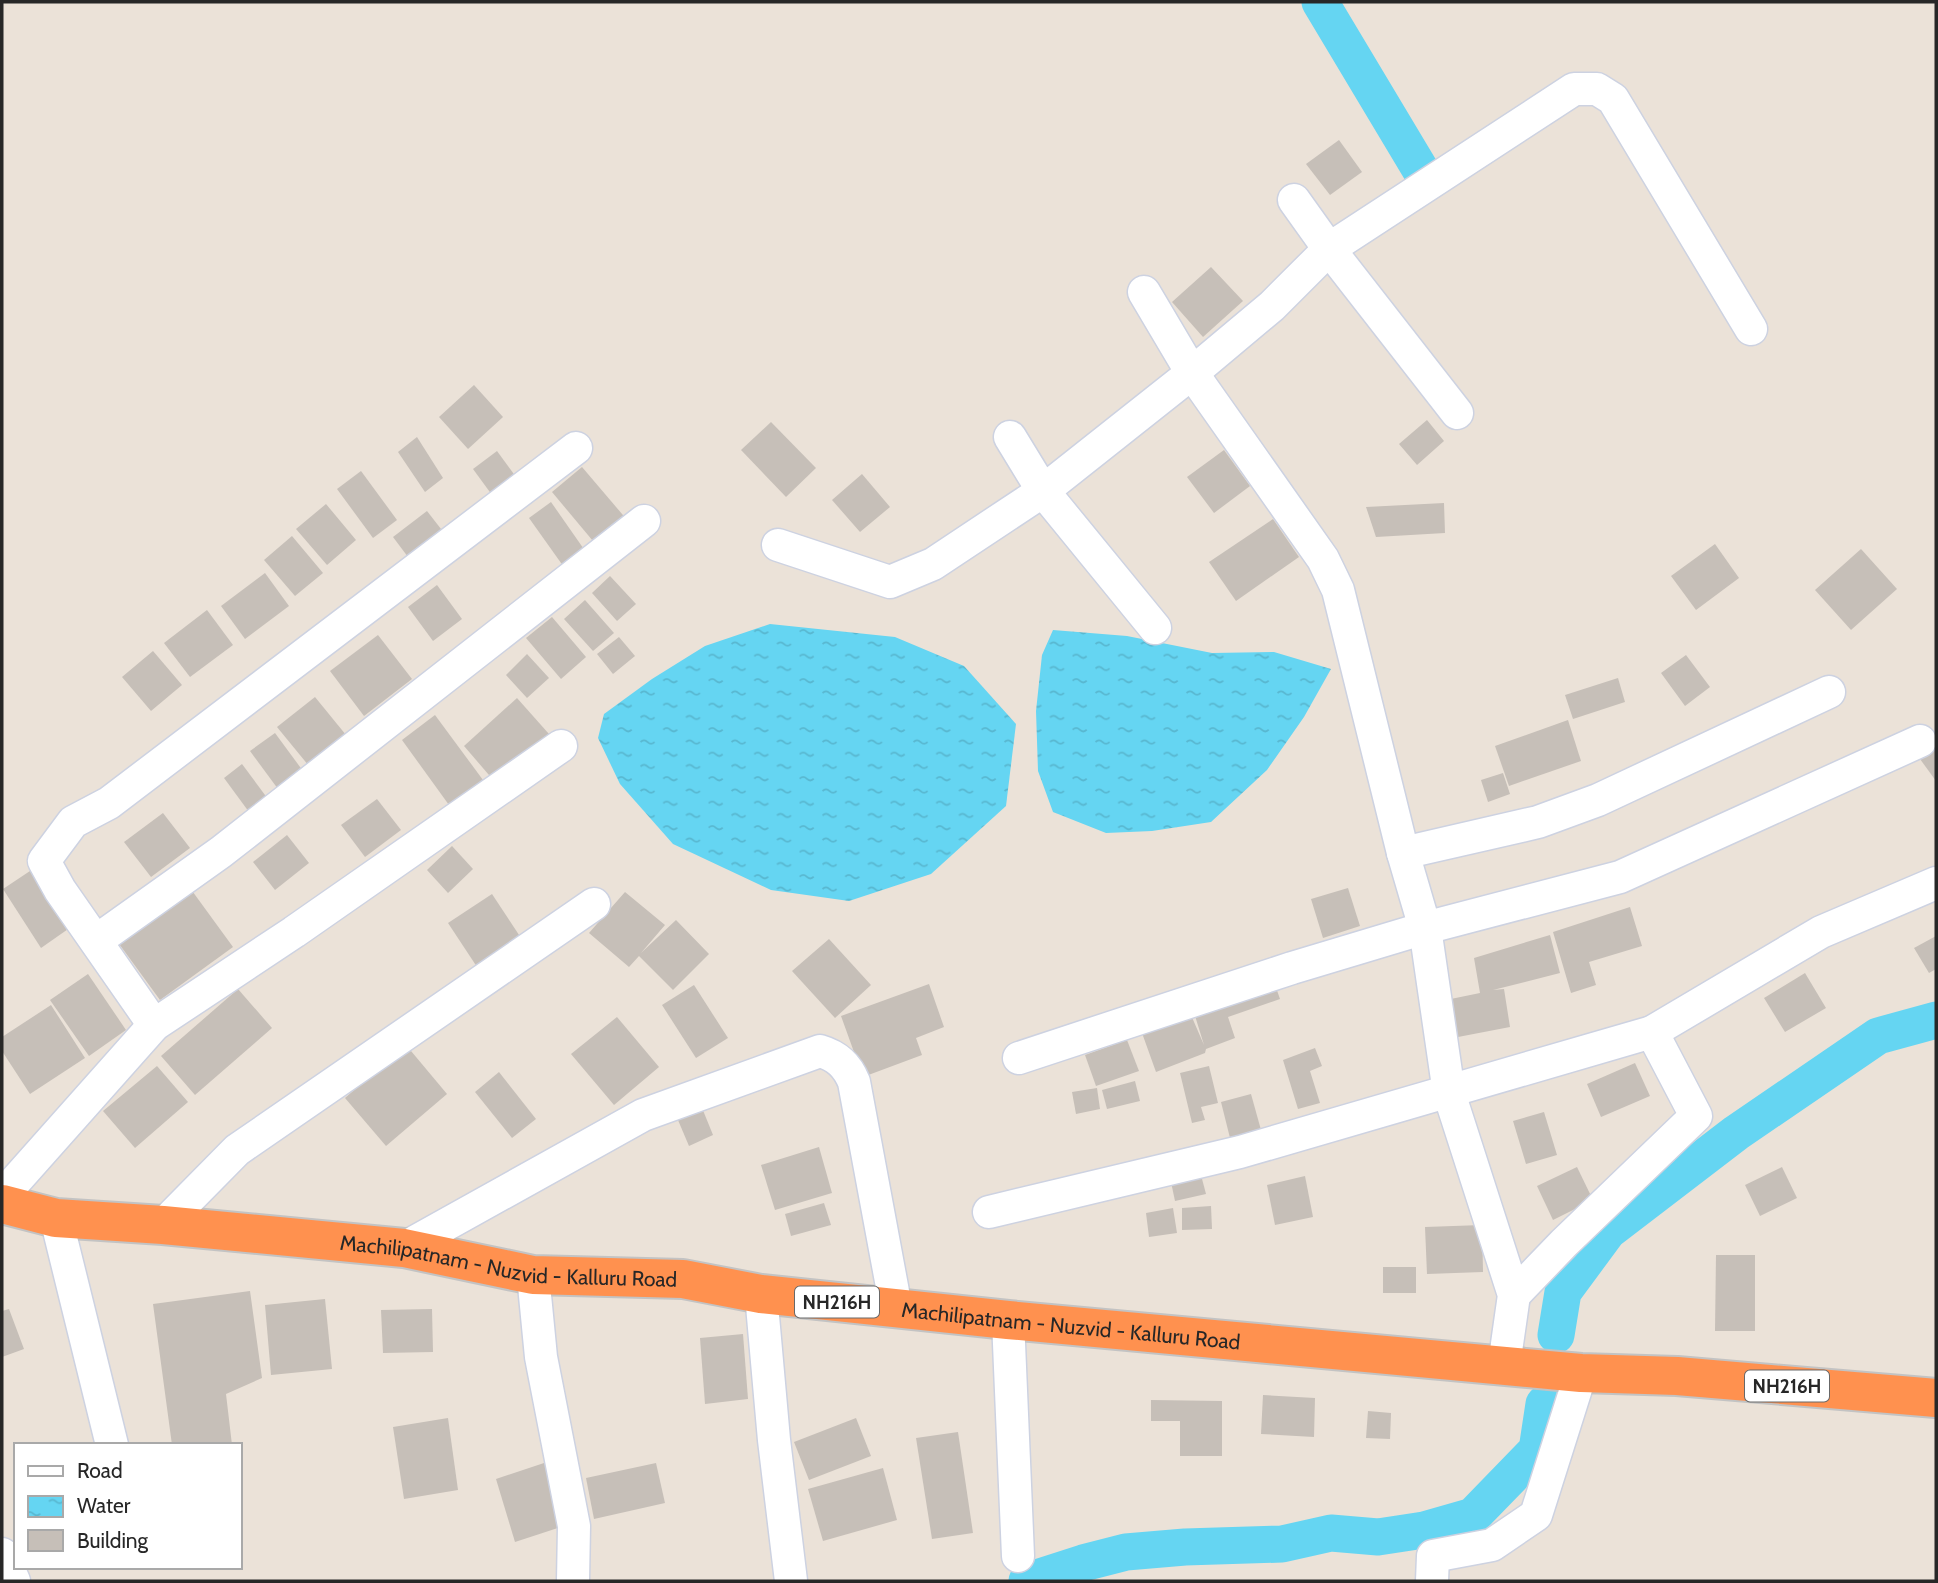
<svg xmlns="http://www.w3.org/2000/svg" width="1938" height="1583" font-family="Cabin,sans-serif">
  <style>
    .water { fill: url(#water-ripples) }
    .lines { fill: none; stroke-linecap: round; stroke-linejoin: round }
    .canal { stroke: #65d5f2; stroke-width: 37 }
    .building { fill: #c6bfb8 }
    .street-casing { stroke: #cdd2e1; stroke-width: 35 }
    .highway-casing { stroke: #c3c3c3; stroke-width: 42 }
    .street { stroke: #fff; stroke-width: 32 }
    .highway { stroke: #ff914f; stroke-width: 38 }
    .labels { text-anchor: middle; dominant-baseline: central; stroke-width: 7; stroke-linejoin: round; paint-order: stroke }
    .shield { fill: #fff; stroke: #686868; stroke-width: 2 }
    .shield-label { font-size: 19px; font-weight: bold; fill: #272727 }
    .street-label { font-size: 21px; fill: #272727; stroke: #fff }
  </style>
  <defs>
    <pattern id="water-ripples" width="26" height="14" patternUnits="userSpaceOnUse" patternTransform="scale(1.75)"><rect width="26" height="14" fill="#65d5f2"/><path d="M2 4q2-2 4 0t4 0M15 11q2-2 4 0t4 0" fill="none" stroke="#58b7d0"/></pattern>
  </defs>
  <rect width="100%" height="100%" fill="#ebe2d8"/>
  <g class="water">
    <path d="M 770,624 L 895,637 L 964,666 L 1016,724 L 1006,806 L 931,874 L 849,901 L 771,890 L 673,844 L 620,784 L 598,738 L 604,714 L 652,679 L 705,646 Z"/>
    <path d="M 1053,630 L 1127,636 L 1212,653 L 1274,652 L 1331,669 L 1304,717 L 1267,770 L 1211,822 L 1152,831 L 1106,833 L 1053,812 L 1038,771 L 1036,711 L 1042,655 Z"/>
  </g>
  <g class="lines">
    <g class="canal">
      <path d="M 1320,2 L 1420,169"/>
      <path d="M 1556,1335 L 1563,1292 L 1608,1231 L 1736,1133 L 1878,1036 L 1936,1020"/>
      <path d="M 1027,1581 L 1083,1563 L 1126,1552 L 1185,1547 L 1282,1544 L 1331,1533 L 1378,1537 L 1424,1530 L 1473,1516 L 1537,1450 L 1544,1404"/>
    </g>
  </g>
  <g class="building">
    <path d="M 1339,140 L 1362,172 L 1330,195 L 1306,164 Z"/>
    <path d="M 1211,267 L 1243,301 L 1203,337 L 1172,302 Z"/>
    <path d="M 474,385 L 503,417 L 468,449 L 439,417 Z"/>
    <path d="M 1427,420 L 1444,441 L 1417,465 L 1399,444 Z"/>
    <path d="M 771,422 L 816,468 L 786,497 L 741,450 Z"/>
    <path d="M 417,437 L 443,478 L 425,492 L 398,452 Z"/>
    <path d="M 1224,450 L 1250,486 L 1214,513 L 1187,477 Z"/>
    <path d="M 497,451 L 516,477 L 492,495 L 473,469 Z"/>
    <path d="M 582,467 L 628,521 L 598,547 L 552,492 Z"/>
    <path d="M 361,471 L 397,520 L 373,538 L 337,489 Z"/>
    <path d="M 862,474 L 890,507 L 860,532 L 832,500 Z"/>
    <path d="M 551,502 L 588,555 L 566,570 L 529,518 Z"/>
    <path d="M 1444,503 L 1445,533 L 1376,537 L 1366,507 Z"/>
    <path d="M 326,504 L 356,540 L 327,565 L 296,529 Z"/>
    <path d="M 427,511 L 448,538 L 414,565 L 393,537 Z"/>
    <path d="M 1273,519 L 1299,557 L 1236,601 L 1209,562 Z"/>
    <path d="M 292,536 L 323,573 L 295,596 L 264,560 Z"/>
    <path d="M 1715,544 L 1739,578 L 1696,610 L 1671,576 Z"/>
    <path d="M 1861,549 L 1897,589 L 1851,630 L 1815,590 Z"/>
    <path d="M 265,573 L 289,606 L 245,639 L 221,606 Z"/>
    <path d="M 610,576 L 636,604 L 617,621 L 592,593 Z"/>
    <path d="M 437,585 L 462,619 L 433,641 L 408,607 Z"/>
    <path d="M 585,600 L 614,633 L 593,651 L 564,619 Z"/>
    <path d="M 207,610 L 233,645 L 190,677 L 164,643 Z"/>
    <path d="M 552,617 L 586,657 L 561,679 L 526,638 Z"/>
    <path d="M 378,635 L 412,679 L 364,716 L 330,671 Z"/>
    <path d="M 619,637 L 635,656 L 613,674 L 597,654 Z"/>
    <path d="M 153,651 L 182,685 L 151,711 L 122,677 Z"/>
    <path d="M 527,654 L 549,678 L 527,698 L 506,675 Z"/>
    <path d="M 1686,655 L 1710,687 L 1685,706 L 1661,673 Z"/>
    <path d="M 1618,678 L 1625,702 L 1573,719 L 1565,695 Z"/>
    <path d="M 315,697 L 346,735 L 309,766 L 277,727 Z"/>
    <path d="M 517,698 L 549,734 L 495,782 L 464,746 Z"/>
    <path d="M 435,715 L 483,780 L 449,805 L 402,740 Z"/>
    <path d="M 1568,720 L 1581,761 L 1509,786 L 1495,746 Z"/>
    <path d="M 275,733 L 303,771 L 278,789 L 250,751 Z"/>
    <path d="M 1936,747 L 1936,781 L 1920,759 Z"/>
    <path d="M 242,764 L 268,799 L 249,812 L 224,778 Z"/>
    <path d="M 1503,773 L 1510,794 L 1488,802 L 1481,780 Z"/>
    <path d="M 377,799 L 401,830 L 365,857 L 341,825 Z"/>
    <path d="M 163,813 L 190,848 L 151,877 L 124,842 Z"/>
    <path d="M 287,835 L 309,863 L 275,890 L 253,862 Z"/>
    <path d="M 452,846 L 473,869 L 448,893 L 427,870 Z"/>
    <path d="M 33,869 L 71,927 L 41,948 L 3,889 Z"/>
    <path d="M 190,888 L 233,947 L 160,1000 L 117,941 Z"/>
    <path d="M 1348,888 L 1360,926 L 1323,938 L 1311,899 Z"/>
    <path d="M 625,892 L 665,925 L 641,953 L 676,920 L 709,954 L 673,990 L 639,956 L 629,967 L 589,933 Z"/>
    <path d="M 492,894 L 525,944 L 481,973 L 448,923 Z"/>
    <path d="M 1630,907 L 1642,946 L 1589,962 L 1596,985 L 1571,993 L 1553,932 Z"/>
    <path d="M 1550,935 L 1560,973 L 1493,990 L 1504,989 L 1510,1027 L 1458,1037 L 1454,1018 L 1441,1001 L 1480,993 L 1474,958 Z"/>
    <path d="M 1936,936 L 1936,969 L 1929,973 L 1914,948 Z"/>
    <path d="M 829,939 L 871,985 L 835,1018 L 792,971 Z"/>
    <path d="M 1805,973 L 1826,1008 L 1785,1032 L 1764,998 Z"/>
    <path d="M 88,974 L 126,1030 L 89,1056 L 50,1000 Z"/>
    <path d="M 1273,979 L 1280,999 L 1228,1017 L 1235,1038 L 1206,1049 L 1205,1053 L 1156,1072 L 1142,1033 L 1191,1015 L 1204,1045 L 1192,1006 Z"/>
    <path d="M 929,984 L 944,1027 L 916,1038 L 922,1055 L 863,1077 L 841,1016 Z"/>
    <path d="M 694,985 L 728,1038 L 696,1058 L 662,1005 Z"/>
    <path d="M 238,989 L 272,1028 L 195,1095 L 161,1056 Z"/>
    <path d="M 51,1005 L 85,1058 L 30,1094 L 2,1051 L 2,1037 Z"/>
    <path d="M 617,1017 L 659,1067 L 614,1105 L 571,1054 Z"/>
    <path d="M 1127,1040 L 1139,1071 L 1096,1086 L 1085,1055 Z"/>
    <path d="M 406,1045 L 447,1094 L 386,1146 L 345,1098 Z"/>
    <path d="M 1315,1048 L 1322,1066 L 1310,1071 L 1320,1103 L 1298,1109 L 1283,1060 Z"/>
    <path d="M 1635,1063 L 1650,1096 L 1601,1117 L 1587,1084 Z"/>
    <path d="M 157,1066 L 188,1102 L 135,1148 L 103,1111 Z"/>
    <path d="M 1209,1066 L 1218,1103 L 1201,1107 L 1205,1120 L 1192,1123 L 1180,1073 Z"/>
    <path d="M 499,1072 L 536,1119 L 512,1138 L 475,1092 Z"/>
    <path d="M 1135,1081 L 1140,1101 L 1107,1109 L 1102,1090 Z"/>
    <path d="M 1097,1088 L 1100,1109 L 1076,1114 L 1072,1092 Z"/>
    <path d="M 1251,1094 L 1261,1130 L 1230,1138 L 1221,1102 Z"/>
    <path d="M 700,1103 L 713,1135 L 689,1146 L 675,1113 Z"/>
    <path d="M 1544,1112 L 1557,1155 L 1526,1164 L 1513,1121 Z"/>
    <path d="M 819,1147 L 832,1193 L 775,1210 L 761,1165 Z"/>
    <path d="M 1577,1167 L 1593,1200 L 1553,1220 L 1537,1186 Z"/>
    <path d="M 1782,1167 L 1797,1198 L 1760,1216 L 1745,1185 Z"/>
    <path d="M 1201,1175 L 1206,1194 L 1175,1201 L 1171,1182 Z"/>
    <path d="M 1305,1176 L 1313,1217 L 1275,1225 L 1267,1185 Z"/>
    <path d="M 824,1203 L 831,1225 L 791,1236 L 785,1214 Z"/>
    <path d="M 1211,1206 L 1212,1229 L 1182,1230 L 1182,1208 Z"/>
    <path d="M 1173,1208 L 1177,1233 L 1149,1237 L 1146,1213 Z"/>
    <path d="M 1482,1225 L 1483,1272 L 1427,1274 L 1425,1227 Z"/>
    <path d="M 1716,1255 L 1755,1255 L 1755,1331 L 1715,1331 Z"/>
    <rect x="1383" y="1267" width="33" height="26"/>
    <path d="M 250,1291 L 262,1378 L 226,1394 L 232,1445 L 172,1445 L 153,1304 Z"/>
    <path d="M 325,1299 L 332,1369 L 271,1375 L 265,1305 Z"/>
    <path d="M 9,1309 L 24,1349 L 2,1357 L 2,1311 Z"/>
    <path d="M 432,1309 L 433,1352 L 383,1353 L 381,1310 Z"/>
    <path d="M 743,1334 L 748,1399 L 705,1404 L 700,1338 Z"/>
    <path d="M 1263,1395 L 1315,1398 L 1314,1437 L 1261,1434 Z"/>
    <path d="M 1151,1400 L 1222,1401 L 1222,1456 L 1180,1456 L 1180,1421 L 1151,1421 Z"/>
    <path d="M 1368,1411 L 1391,1413 L 1390,1439 L 1366,1438 Z"/>
    <path d="M 448,1418 L 458,1490 L 404,1499 L 393,1427 Z"/>
    <path d="M 856,1418 L 871,1456 L 809,1480 L 794,1442 Z"/>
    <path d="M 958,1432 L 973,1533 L 932,1539 L 916,1438 Z"/>
    <path d="M 547,1462 L 567,1525 L 515,1542 L 496,1479 Z"/>
    <path d="M 656,1463 L 665,1503 L 594,1519 L 586,1478 Z"/>
    <path d="M 883,1468 L 897,1520 L 823,1541 L 808,1489 Z"/>
  </g>
  <g class="lines">
    <defs>
      <g id="street">
        <path d="M 1294,200 L 1329,249 L 1457,413"/>
        <path d="M 1144,292 L 1192,373 L 1323,559 L 1338,590 L 1403,853 L 1425,928 L 1449,1093 L 1514,1295 L 1504,1365"/>
        <path d="M 1010,437 L 1043,491 L 1155,628"/>
        <path d="M 778,545 L 890,582 L 933,564 L 1043,491 L 1192,373 L 1272,306 L 1329,249 L 1574,89 L 1597,89 L 1613,99 L 1751,329"/>
        <path d="M 1403,853 L 1538,822 L 1598,800 L 1829,692"/>
        <path d="M 96,941 L 221,852 L 644,521"/>
        <path d="M 154,1025 L 60,890 L 44,861 L 73,822 L 109,803 L 576,448"/>
        <path d="M 1019,1058 L 1292,968 L 1425,928 L 1620,877 L 1920,741"/>
        <path d="M 2,1196 L 154,1025 L 294,932 L 561,746"/>
        <path d="M 989,1212 L 1240,1152 L 1652,1032 L 1821,932 L 1936,883"/>
        <path d="M 56,1218 L 112,1445"/>
        <path d="M 163,1225 L 237,1150 L 594,904"/>
        <path d="M 404,1248 L 643,1115 L 820,1051 C 837,1056 847,1065 854,1082 L 896,1308"/>
        <path d="M 533,1275 L 541,1357 L 574,1526 L 573,1581"/>
        <path d="M 761,1294 L 774,1440 L 791,1581"/>
        <path d="M 1514,1295 L 1564,1243 L 1696,1116 L 1652,1032"/>
        <path d="M 1008,1320 L 1018,1556"/>
        <path d="M 2,1554 L 14,1581"/>
        <path d="M 1432,1581 L 1433,1556 L 1492,1545 L 1536,1515 L 1581,1373"/>
      </g>
      <g id="highway">
        <path id="s1" d="M 2,1204 L 56,1218 L 163,1225 L 404,1248 L 533,1275 L 683,1279 L 761,1294 L 1008,1320 L 1581,1373 L 1677,1376 L 1936,1398"/>
      </g>
    </defs>
    <use href="#street" class="street-casing"/>
    <use href="#highway" class="highway-casing"/>
    <use href="#street" class="street"/>
    <use href="#highway" class="highway"/>
  </g>
  <g class="labels">
    <g class="shield">
      <rect x="795" y="1286.5" width="84" height="31" rx="5"/>
      <rect x="1745" y="1370.5" width="84" height="31" rx="5"/>
    </g>
    <g class="shield-label">
      <text x="837" y="1302">NH216H</text>
      <text x="1787" y="1386">NH216H</text>
    </g>
    <g class="street-label">
      <text stroke="none"><textPath href="#s1" startOffset="511">Machilipatnam - Nuzvid - Kalluru Road</textPath></text>
      <text stroke="none"><textPath href="#s1" startOffset="1078">Machilipatnam - Nuzvid - Kalluru Road</textPath></text>
    </g>
  </g>
  <rect width="1938" height="1583" fill="none" stroke="#272727" stroke-width="7"/>
  <rect x="14" y="1443" width="228" height="126" fill="#ffffff" stroke="#a9a9a9" stroke-width="2"/>
  <rect x="28" y="1466" width="35" height="10" fill="#ffffff" stroke="#a9a9a9" stroke-width="2"/>
  <text x="77" y="1478" font-size="21" fill="#272727">Road</text>
  <rect x="28" y="1496" width="35" height="21" fill="url(#water-ripples)" stroke="#a9a9a9" stroke-width="2"/>
  <text x="77" y="1513" font-size="21" fill="#272727">Water</text>
  <rect x="28" y="1530" width="35" height="21" fill="#c6bfb8" stroke="#a9a9a9" stroke-width="2"/>
  <text x="77" y="1548" font-size="21" fill="#272727">Building</text>
</svg>
